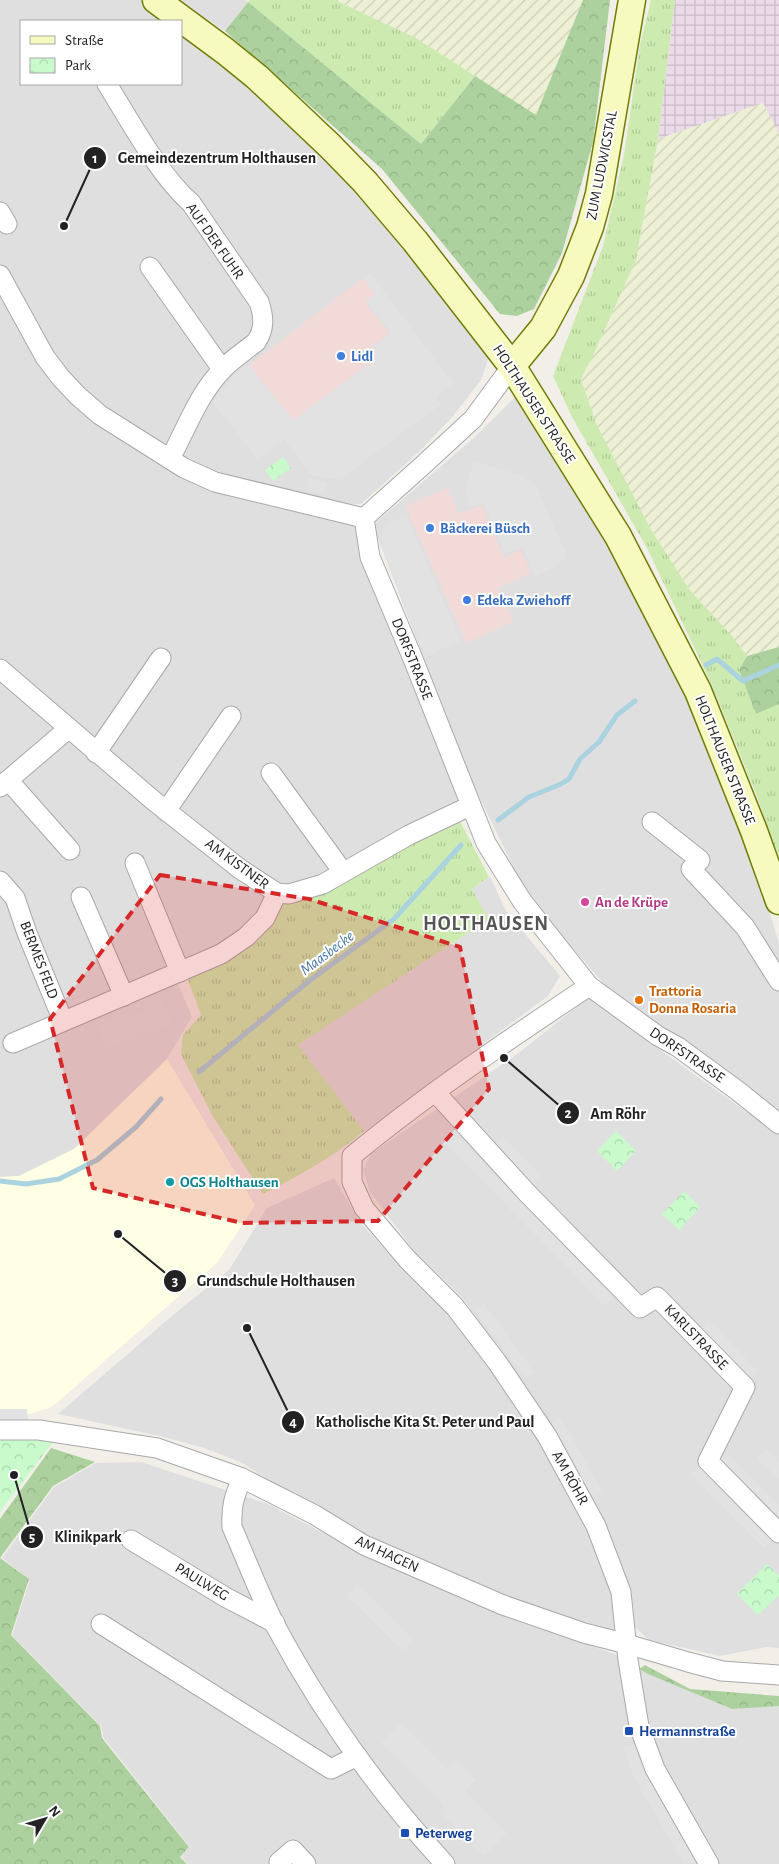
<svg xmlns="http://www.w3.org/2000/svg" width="779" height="1864" font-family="'Alegreya Sans',sans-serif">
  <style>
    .residential { fill: #e0dfdf }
    .commercial { fill: #f2dad9 }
    .industrial { fill: url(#industrial-grid) }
    .education { fill: #ffffe5 }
    .farmland { fill: url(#farmland-furrows) }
    .grass { fill: url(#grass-tufts) }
    .forest { fill: url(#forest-crowns) }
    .park { fill: url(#park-crowns) }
    .parking { fill: #e2e2e2 }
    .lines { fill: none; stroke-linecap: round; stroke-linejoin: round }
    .stream { stroke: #aad3df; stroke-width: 5 }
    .street-casing { stroke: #a9a9a9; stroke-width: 21 }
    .secondary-casing { stroke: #707d05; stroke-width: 29 }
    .street { stroke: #fff; stroke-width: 19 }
    .secondary { stroke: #f7fabf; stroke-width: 26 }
    .marked { fill: #d62828; fill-opacity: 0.2; stroke: #d62828; stroke-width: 4; stroke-dasharray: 10 6; stroke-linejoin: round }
    .shop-dot { fill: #3f7fe0; stroke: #fff; stroke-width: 2 }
    .hotel-dot { fill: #d1479c; stroke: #fff; stroke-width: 2 }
    .food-dot { fill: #e8710a; stroke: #fff; stroke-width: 2 }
    .culture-dot { fill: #0f9aa8; stroke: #fff; stroke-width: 2 }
    .transit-dot { fill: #1a4fb4; stroke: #fff; stroke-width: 2 }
    .labels { text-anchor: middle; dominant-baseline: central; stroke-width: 4; stroke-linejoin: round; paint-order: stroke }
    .street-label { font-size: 15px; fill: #222; stroke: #fff }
    .shop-label { font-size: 15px; font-weight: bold; fill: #366cbe; stroke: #fff; text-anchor: start }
    .hotel-label { font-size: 15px; font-weight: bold; fill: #b23c85; stroke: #fff; text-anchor: start }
    .food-label { font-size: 15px; font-weight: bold; fill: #c56008; stroke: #fff; text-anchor: start }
    .culture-label { font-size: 15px; font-weight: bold; fill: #0d838f; stroke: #fff; text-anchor: start }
    .transit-label { font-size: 15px; font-weight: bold; fill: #164399; stroke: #fff; text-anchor: start }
    .water-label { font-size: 16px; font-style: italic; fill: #4a7aab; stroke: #fff }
    .district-label { font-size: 20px; font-weight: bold; letter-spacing: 1px; fill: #555; stroke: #fff }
    .leader { fill: none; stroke: #222; stroke-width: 2 }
    .callout-dot { fill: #222; stroke: #fff; stroke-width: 2 }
    .mark-label { font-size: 15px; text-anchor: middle; font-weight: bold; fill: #fff }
    .callout-label { font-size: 16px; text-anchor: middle; font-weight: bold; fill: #222; stroke: #fff; stroke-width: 4; stroke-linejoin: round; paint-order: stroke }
  </style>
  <defs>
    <pattern id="industrial-grid" width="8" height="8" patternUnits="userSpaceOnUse" patternTransform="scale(1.25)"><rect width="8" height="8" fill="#ebdbe8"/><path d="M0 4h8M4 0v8" fill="none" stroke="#c9bcc7"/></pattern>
    <pattern id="farmland-furrows" width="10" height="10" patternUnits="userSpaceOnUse" patternTransform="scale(1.25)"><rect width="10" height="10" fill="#eef0d5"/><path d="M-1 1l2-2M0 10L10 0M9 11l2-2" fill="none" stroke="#ccceb7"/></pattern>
    <pattern id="grass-tufts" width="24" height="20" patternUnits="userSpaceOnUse" patternTransform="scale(1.25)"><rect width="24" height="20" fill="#cdebb0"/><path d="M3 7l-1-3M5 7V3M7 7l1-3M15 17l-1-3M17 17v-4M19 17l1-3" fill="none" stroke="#b0c997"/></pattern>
    <pattern id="forest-crowns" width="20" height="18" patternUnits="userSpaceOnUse" patternTransform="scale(1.25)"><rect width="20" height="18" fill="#add19e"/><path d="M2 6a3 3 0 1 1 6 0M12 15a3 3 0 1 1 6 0" fill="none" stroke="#95b388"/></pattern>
    <pattern id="park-crowns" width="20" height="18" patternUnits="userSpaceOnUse" patternTransform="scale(1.25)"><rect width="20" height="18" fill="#c8facc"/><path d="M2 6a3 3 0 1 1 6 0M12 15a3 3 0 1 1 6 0" fill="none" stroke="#acd6af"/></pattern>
  </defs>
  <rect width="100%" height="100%" fill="#f2efe9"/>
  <g class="residential">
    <path d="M 0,0 L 148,0 L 176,21 L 21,21 L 21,84 L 181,84 L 181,26 L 251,79 L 409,241 L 492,348 L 481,380 L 454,415 L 421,450 L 361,504 L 328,504 L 213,473 L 159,445 L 102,409 L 60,368 L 32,324 L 0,265 Z"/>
    <path d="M 177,0 L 246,0 L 248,2 L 225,31 Z"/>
    <path d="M 0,289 L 33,350 L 151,456 L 357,525 L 462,798 L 403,828 L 317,880 L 260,917 L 176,979 L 192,1017 L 167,1059 L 74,1149 L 19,1176 L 0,1177 Z"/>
    <path d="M 516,396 L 607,543 L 689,694 L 747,838 L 779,943 L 779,1118 L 714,1061 L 634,1009 L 605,985 L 528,898 L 467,771 L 373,525 L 477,435 Z"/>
    <path d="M 490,877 L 506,911 L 560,976 L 548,996 L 364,1132 L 298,1045 L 489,919 L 472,889 Z"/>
    <path d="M 589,997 L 670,1057 L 779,1135 L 779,1648 L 767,1647 L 720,1656 L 649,1640 L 635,1627 L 629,1589 L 503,1356 L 464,1300 L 415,1252 L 370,1192 L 363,1170 L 371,1154 L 516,1055 Z"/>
    <path d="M 334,1178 L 360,1222 L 396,1262 L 447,1313 L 489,1365 L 542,1439 L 587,1523 L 604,1565 L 616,1611 L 614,1634 L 503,1597 L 368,1540 L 314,1511 L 243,1463 L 204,1448 L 164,1437 L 58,1414 L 179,1310 L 229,1270 L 267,1208 Z"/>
    <path d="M 141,1462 L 268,1504 L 360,1552 L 430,1584 L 502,1614 L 626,1658 L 644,1672 L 732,1709 L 779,1705 L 779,1864 L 188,1864 L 181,1856 L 190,1847 L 103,1737 L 102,1727 L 12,1635 L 30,1580 L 2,1558 L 54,1487 L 96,1463 Z"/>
  </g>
  <g class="commercial">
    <path d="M 363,278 L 375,294 L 365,302 L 389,333 L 370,349 L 376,358 L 293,421 L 249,365 Z"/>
    <path d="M 448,488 L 459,514 L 482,505 L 504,557 L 521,550 L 531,573 L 497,588 L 514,621 L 466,643 L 405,506 Z"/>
  </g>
  <path class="industrial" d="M 675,0 L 779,0 L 779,134 L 763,103 L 658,139 Z"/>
  <path class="education" d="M 167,1059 L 255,1205 L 218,1262 L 52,1407 L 16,1418 L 0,1420 L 0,1177 L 19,1176 L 74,1149 Z"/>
  <g class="farmland">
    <path d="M 335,0 L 583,0 L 536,116 L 416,38 Z"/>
    <path d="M 763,103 L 779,134 L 779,647 L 747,656 L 731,635 L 689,589 L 650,528 L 596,423 L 581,379 L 596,349 L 636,260 L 658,139 Z"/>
  </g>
  <g class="grass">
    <path d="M 250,0 L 335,0 L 416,38 L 475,76 L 421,144 L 248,2 Z"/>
    <path d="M 651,0 L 675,0 L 658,139 L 636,260 L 596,349 L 581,379 L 596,423 L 650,528 L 689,589 L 731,635 L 747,656 L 739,670 L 756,714 L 779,704 L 779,857 L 756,794 L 711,683 L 647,548 L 572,417 L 553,376 L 603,246 L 624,155 L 640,45 Z"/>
    <path d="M 460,821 L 489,877 L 472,889 L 489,919 L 298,1045 L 364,1131 C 332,1158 300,1175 263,1194 L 212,1115 L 181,1054 L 183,1035 L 201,1015 L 186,975 L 280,907 L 285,901 L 413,841 Z"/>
  </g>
  <g class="forest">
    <path d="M 583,0 L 610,0 L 593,142 L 562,253 L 534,309 L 517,316 L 500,314 L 382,169 L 225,31 L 248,2 L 421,144 L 475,76 L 536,115 Z"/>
    <path d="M 779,647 L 779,704 L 756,714 L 739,670 L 747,656 Z"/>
    <path d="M 51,1448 L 95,1462 L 53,1486 L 0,1558 L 0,1519 Z"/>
    <path d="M 0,1558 L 29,1579 L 11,1635 L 100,1726 L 102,1738 L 189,1847 L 180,1857 L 187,1864 L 0,1864 Z"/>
    <path d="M 645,1665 L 690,1689 L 779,1696 L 779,1706 L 732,1709 L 648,1674 L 639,1669 Z"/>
  </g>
  <g class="park">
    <path d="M 283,457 L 291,468 L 273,481 L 265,470 Z"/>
    <path d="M 616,1131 L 636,1151 L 617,1171 L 597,1151 Z"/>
    <path d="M 684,1191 L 700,1207 L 679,1230 L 662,1214 Z"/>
    <path d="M 0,1432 L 56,1438 L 0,1512 Z"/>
    <path d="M 767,1564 L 779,1576 L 779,1595 L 758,1615 L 737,1594 Z"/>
  </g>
  <g class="parking">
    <path d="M 370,273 L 454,384 L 436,397 L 441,404 L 340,480 L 313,476 L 284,439 L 257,459 L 213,402 L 237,372 L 249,365 L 293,420 L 377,358 L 372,349 L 391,333 L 366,301 L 376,294 L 364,278 Z"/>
    <path d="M 474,462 L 518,474 L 535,484 L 567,556 L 558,565 L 535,577 L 523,547 L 505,554 L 483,503 L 471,507 L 465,490 Z"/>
    <path d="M 309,478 L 327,483 L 324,494 L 306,490 Z"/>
    <path d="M 406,515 L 461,641 L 425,657 L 381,542 L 384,525 Z"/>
    <path d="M 159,993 L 172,1024 L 143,1035 L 135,1014 L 146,1009 L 143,1000 Z"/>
    <path d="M 131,1012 L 140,1035 L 107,1048 L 97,1026 Z"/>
    <path d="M 454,1134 L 614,1297 L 605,1306 L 445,1143 Z"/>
    <path d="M 503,1137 L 542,1176 L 532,1185 L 493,1146 Z"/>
    <path d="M 484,1303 L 534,1372 L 525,1378 L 475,1310 Z"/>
    <path d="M 709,1319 L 758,1371 L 749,1379 L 700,1328 Z"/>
    <path d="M 0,1409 L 27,1409 L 28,1421 L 0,1420 Z"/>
    <path d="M 561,1418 L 603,1492 L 593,1497 L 550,1424 Z"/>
    <path d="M 766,1449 L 779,1462 L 779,1479 L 757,1458 Z"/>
    <path d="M 728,1454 L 779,1504 L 779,1534 L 764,1548 L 691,1474 L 700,1466 Z"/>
    <path d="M 357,1583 L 414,1640 L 403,1651 L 346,1595 Z"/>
    <path d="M 401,1723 L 448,1769 L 456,1761 L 476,1780 L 465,1791 L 507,1833 L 484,1856 L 439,1811 L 444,1805 L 381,1743 Z"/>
    <path d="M 638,1743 L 699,1862 L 684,1864 L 633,1776 L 623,1746 Z"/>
  </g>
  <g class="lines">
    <g class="stream">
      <path d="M 706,665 L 717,659 L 743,681 L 779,665"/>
      <path d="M 498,820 L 529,797 L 561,784 L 569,779 L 580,759 L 599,742 L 617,715 L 635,701"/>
      <path d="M 199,1072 L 309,981 L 394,919 L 461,845"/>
      <path d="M 0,1181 L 26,1184 L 59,1179 L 97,1160 L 136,1127 L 161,1099"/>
    </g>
    <defs>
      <g id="street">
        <path d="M 107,84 C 130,121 159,175 191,203 L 259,302 C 264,317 265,329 256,342 C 245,351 232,359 223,369 C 199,393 186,429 170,459"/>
        <path d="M 0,212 L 7,224"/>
        <path d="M 150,267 L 222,369"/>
        <path d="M 0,275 L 45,357 L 61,378 L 78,396 L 100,415 L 184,468 L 215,482 L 364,518"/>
        <path d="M 364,518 L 370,557 L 413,659 L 486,843 L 522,901 L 589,986 L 658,1036 L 678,1047 L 738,1091 L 779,1124"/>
        <path d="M 364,518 L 422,466 L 473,419 L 512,366"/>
        <path d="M 0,669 L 154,801 L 240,869 L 277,893 L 289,894 L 323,884 L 409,835 L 470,806"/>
        <path d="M 96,753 L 161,658"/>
        <path d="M 271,773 L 343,872"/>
        <path d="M 8,780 L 70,850"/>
        <path d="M 0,787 L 68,729"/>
        <path d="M 166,811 L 231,716"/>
        <path d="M 652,822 L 700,860 L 691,869 L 745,927 L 779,981"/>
        <path d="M 135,863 L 180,972"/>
        <path d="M 0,881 L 15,898 L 27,933 L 63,1021"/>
        <path d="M 81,897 L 124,996"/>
        <path d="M 589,986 C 508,1040 427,1094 352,1156 L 352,1182 L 364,1208 L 407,1259 L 455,1307 L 497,1362 L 547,1436 L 596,1526 L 621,1592 L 628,1660 L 639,1726 L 655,1769 L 709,1864"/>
        <path d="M 13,1043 L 221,954 L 246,937 L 265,918 L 277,893"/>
        <path d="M 436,1093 L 528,1194 L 640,1308 L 657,1297 L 745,1387 L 708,1461 L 779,1533"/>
        <path d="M 0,1430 L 39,1430 L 157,1448 L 242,1478 L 315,1515 L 364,1545 L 503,1605 L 584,1633 L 627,1644 L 688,1662 L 722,1671 L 779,1675"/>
        <path d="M 242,1478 C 234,1497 231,1506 232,1527 C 246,1559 259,1593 275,1625 C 321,1711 379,1792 445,1864"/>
        <path d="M 131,1540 L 227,1598 L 275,1623"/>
        <path d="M 101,1624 L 331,1769 L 357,1756"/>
        <path d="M 279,1862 L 293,1850 L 306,1864"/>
      </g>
      <g id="secondary">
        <path d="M 156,0 L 225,51 L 257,77 L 330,146 L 365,182 L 415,241 L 512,366 L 618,536 L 698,691 L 754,831 L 779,901"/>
        <path d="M 512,366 L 543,328 L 571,276 L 590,227 L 599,194 L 632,0"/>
      </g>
    </defs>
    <use href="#street" class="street-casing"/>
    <use href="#secondary" class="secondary-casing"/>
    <use href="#street" class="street"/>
    <use href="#secondary" class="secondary"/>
  </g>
  <path class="marked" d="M 160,875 L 309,899 L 460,947 L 489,1089 L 378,1221 L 242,1223 L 93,1188 L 50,1019 Z"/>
  <g class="shop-dot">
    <circle cx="341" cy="356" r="5"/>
    <circle cx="430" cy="528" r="5"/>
    <circle cx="467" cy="600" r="5"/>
  </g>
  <circle class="hotel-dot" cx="585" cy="902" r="5"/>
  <circle class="food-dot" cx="639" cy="1000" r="5"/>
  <circle class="culture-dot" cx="170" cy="1182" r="5"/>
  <g class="transit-dot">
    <rect x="624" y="1726" width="10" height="10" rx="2.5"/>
    <rect x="400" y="1828" width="10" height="10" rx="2.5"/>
  </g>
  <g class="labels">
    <g class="street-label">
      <text transform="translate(602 165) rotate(-79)">ZUM LUDWIGSTAL</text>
      <text transform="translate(215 241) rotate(55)">AUF DER FUHR</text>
      <text transform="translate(534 404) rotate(57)">HOLTHAUSER STRASSE</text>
      <text transform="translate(412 659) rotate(68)">DORFSTRASSE</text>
      <text transform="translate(725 760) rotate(68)">HOLTHAUSER STRASSE</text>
      <text transform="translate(237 864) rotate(36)">AM KISTNER</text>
      <text transform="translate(39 960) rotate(69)">BERMES FELD</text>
      <text transform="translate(687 1055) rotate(34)">DORFSTRASSE</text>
      <text transform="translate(696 1337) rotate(46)">KARLSTRASSE</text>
      <text transform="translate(570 1478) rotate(61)">AM RÖHR</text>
      <text transform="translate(387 1554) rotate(25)">AM HAGEN</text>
      <text transform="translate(202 1582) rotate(31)">PAULWEG</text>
    </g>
    <g class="shop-label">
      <text x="351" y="356">Lidl</text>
      <text x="440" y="528">Bäckerei Büsch</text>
      <text x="477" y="600">Edeka Zwiehoff</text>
    </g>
    <g class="hotel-label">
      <text x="595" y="902">An de Krüpe</text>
    </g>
    <g class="food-label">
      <text x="649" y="991">Trattoria<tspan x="649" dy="17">Donna Rosaria</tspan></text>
    </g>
    <g class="culture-label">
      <text x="180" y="1182">OGS Holthausen</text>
    </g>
    <g class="transit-label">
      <text x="639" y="1731">Hermannstraße</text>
      <text x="415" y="1833">Peterweg</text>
    </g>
    <g class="water-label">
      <text transform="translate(327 953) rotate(-37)">Maasbecke</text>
    </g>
    <g class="district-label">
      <text x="486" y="924">HOLTHAUSEN</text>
    </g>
  </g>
  <path class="leader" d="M64 226L95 158M504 1058L568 1113M118 1234L175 1281M247 1328L293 1422M14 1475L32 1537"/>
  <g class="callout-dot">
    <circle cx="64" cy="226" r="5"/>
    <circle cx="504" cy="1058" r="5"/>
    <circle cx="118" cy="1234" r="5"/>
    <circle cx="247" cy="1328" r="5"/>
    <circle cx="14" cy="1475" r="5"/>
    <circle cx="95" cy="158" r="12"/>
    <circle cx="568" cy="1113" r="12"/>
    <circle cx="175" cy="1281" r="12"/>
    <circle cx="293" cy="1422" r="12"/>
    <circle cx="32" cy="1537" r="12"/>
  </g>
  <g class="mark-label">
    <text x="95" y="163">1</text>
    <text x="568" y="1118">2</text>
    <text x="175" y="1286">3</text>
    <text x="293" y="1427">4</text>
    <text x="32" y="1542">5</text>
  </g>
  <g class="callout-label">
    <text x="217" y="163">Gemeindezentrum Holthausen</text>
    <text x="618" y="1119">Am Röhr</text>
    <text x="276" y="1286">Grundschule Holthausen</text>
    <text x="425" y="1427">Katholische Kita St. Peter und Paul</text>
    <text x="88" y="1542">Klinikpark</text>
  </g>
  <rect x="20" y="20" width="162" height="65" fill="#ffffff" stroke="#a7a7a7"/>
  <rect x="30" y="36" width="25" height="8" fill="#f7fabf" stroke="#a7a7a7"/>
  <text x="65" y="45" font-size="15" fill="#222222">Straße</text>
  <rect x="30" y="58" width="25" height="15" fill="url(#park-crowns)" stroke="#a7a7a7"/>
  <text x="65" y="70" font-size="15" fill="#222222">Park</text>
  <g transform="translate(45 1819) rotate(52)" stroke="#ffffff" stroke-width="4" paint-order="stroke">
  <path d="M0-4L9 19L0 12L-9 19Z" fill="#222222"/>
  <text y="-8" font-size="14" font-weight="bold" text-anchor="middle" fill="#222222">N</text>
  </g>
</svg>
